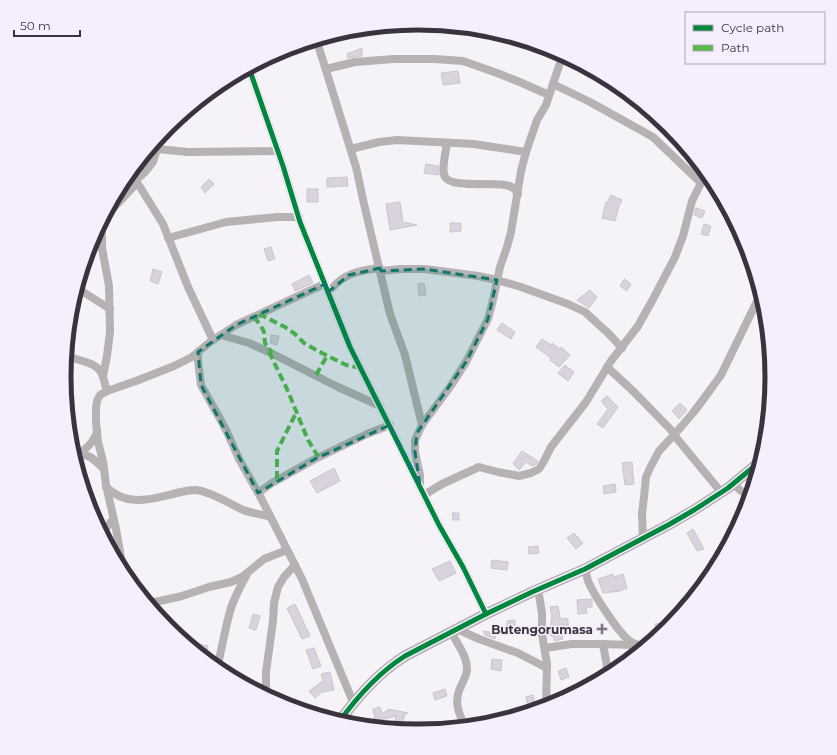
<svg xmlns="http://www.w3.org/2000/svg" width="837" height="755" font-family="Montserrat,sans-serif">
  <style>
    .building { fill: #d8d3dc; stroke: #cac5ce }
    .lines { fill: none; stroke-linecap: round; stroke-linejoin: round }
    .street { stroke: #b6b1b2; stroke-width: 8 }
    .secondary { stroke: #b5b0b2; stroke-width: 11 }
    .quiet { stroke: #58b947; stroke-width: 4; stroke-dasharray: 8 4; stroke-linecap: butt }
    .cycleway-casing { stroke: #f6eefc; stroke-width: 8 }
    .cycleway { stroke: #00873e; stroke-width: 5 }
    .marked { fill: #0f766e; fill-opacity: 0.2; stroke: #0f766e; stroke-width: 3; stroke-dasharray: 8 5; stroke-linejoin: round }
    .poi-dot { fill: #7b7680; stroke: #f6eefc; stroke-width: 1.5 }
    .labels { text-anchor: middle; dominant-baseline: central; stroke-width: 3; stroke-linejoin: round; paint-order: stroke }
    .poi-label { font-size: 12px; font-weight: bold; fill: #3a333f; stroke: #f6eefc; text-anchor: end }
    .rim { fill: none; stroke: #3a333f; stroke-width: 5 }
  </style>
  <rect width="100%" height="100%" fill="#f5f2f8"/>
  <g class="building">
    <path d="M 362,48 L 362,56 L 348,58 L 347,54 Z"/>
    <path d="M 458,71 L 460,83 L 443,85 L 441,73 Z"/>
    <path d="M 426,164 L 438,166 L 439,175 L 424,173 Z"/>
    <path d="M 347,177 L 348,186 L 327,187 L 327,178 Z"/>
    <path d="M 209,179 L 214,184 L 205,193 L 201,187 Z"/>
    <rect x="307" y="189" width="11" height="13"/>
    <path d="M 611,195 L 622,200 L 619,206 L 615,221 L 602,218 L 606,202 L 607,203 Z"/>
    <path d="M 400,202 L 403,222 L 417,225 L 390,230 L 386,204 Z"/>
    <path d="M 696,208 L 705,211 L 702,218 L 694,215 Z"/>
    <path d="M 450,223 L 461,223 L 461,231 L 450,232 Z"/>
    <path d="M 704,224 L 711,226 L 708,236 L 701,234 Z"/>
    <path d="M 271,247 L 275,259 L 268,261 L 264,249 Z"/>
    <path d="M 153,269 L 162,272 L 158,284 L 150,281 Z"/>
    <path d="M 309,275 L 313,283 L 295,291 L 292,284 Z"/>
    <path d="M 624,279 L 631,284 L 627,291 L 620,286 Z"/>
    <path d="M 424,283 L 426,295 L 419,296 L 418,284 Z"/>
    <path d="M 590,290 L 597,297 L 589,308 L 577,300 Z"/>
    <path d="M 502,323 L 515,332 L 511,339 L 497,330 Z"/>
    <path d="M 271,335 L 279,336 L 277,345 L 270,343 Z"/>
    <path d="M 542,339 L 551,345 L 552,343 L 560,349 L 561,347 L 570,355 L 559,367 L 550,360 L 551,358 L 536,347 Z"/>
    <path d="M 565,365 L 574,372 L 568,381 L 558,373 Z"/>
    <path d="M 764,365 L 772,368 L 773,376 L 762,372 Z"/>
    <path d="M 607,396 L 618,407 L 603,428 L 597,424 L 608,409 L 601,401 Z"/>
    <path d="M 680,403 L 687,410 L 679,419 L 672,411 Z"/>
    <path d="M 522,451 L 538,461 L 535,465 L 532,466 L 526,462 L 519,470 L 513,464 Z"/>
    <path d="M 632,462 L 634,484 L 625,485 L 622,463 Z"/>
    <path d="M 334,468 L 340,481 L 317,493 L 310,481 Z"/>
    <path d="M 615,484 L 616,492 L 604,494 L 603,486 Z"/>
    <path d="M 452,513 L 459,513 L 459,520 L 453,520 Z"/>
    <path d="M 693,529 L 704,549 L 697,551 L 687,533 Z"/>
    <path d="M 574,533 L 583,543 L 576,549 L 567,538 Z"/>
    <path d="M 538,546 L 539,553 L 529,554 L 528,547 Z"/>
    <path d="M 492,560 L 508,562 L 507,570 L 491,568 Z"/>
    <path d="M 450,561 L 456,573 L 439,581 L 432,569 Z"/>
    <path d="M 613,574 L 614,577 L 623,574 L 627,588 L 620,591 L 603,593 L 598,579 Z"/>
    <path d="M 592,599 L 592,607 L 586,607 L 587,613 L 578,614 L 577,600 Z"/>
    <path d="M 295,604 L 310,636 L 302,639 L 287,608 Z"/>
    <path d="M 558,606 L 560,618 L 568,619 L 568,626 L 559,625 L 563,639 L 554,641 L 553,636 L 551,636 L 550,628 L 552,616 L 550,607 Z"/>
    <path d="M 253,614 L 260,616 L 256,630 L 249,628 Z"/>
    <path d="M 515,620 L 515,629 L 507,628 L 507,621 Z"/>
    <path d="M 675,621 L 669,628 L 658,638 L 655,624 Z"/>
    <path d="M 483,631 L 496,633 L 495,639 L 485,635 Z"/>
    <path d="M 188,644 L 198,646 L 199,644 L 208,646 L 205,658 Z"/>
    <path d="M 314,648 L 321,666 L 313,669 L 306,650 Z"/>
    <path d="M 492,659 L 502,660 L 501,671 L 491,669 Z"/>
    <path d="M 566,668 L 569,677 L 561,680 L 558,671 Z"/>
    <path d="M 330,672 L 334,690 L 322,692 L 315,698 L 309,691 L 323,681 L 321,674 Z"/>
    <path d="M 445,689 L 447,696 L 435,700 L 433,693 Z"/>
    <path d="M 533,695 L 535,706 L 528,707 L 526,697 Z"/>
    <path d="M 380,707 L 382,714 L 389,709 L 408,713 L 405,714 L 402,724 L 395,722 L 396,716 L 370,723 L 370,721 L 375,718 L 373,709 Z"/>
  </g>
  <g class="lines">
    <g class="street">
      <path d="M 316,40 L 320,51 L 356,167 L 364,204 L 390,314 L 405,355 L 422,425"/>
      <path d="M 249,68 L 283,166 L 300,222 L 350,347 L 439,525 L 463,567 L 486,614"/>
      <path d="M 326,69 L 355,62 L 394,59 L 434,59 L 463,61 L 497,73 L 522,83 L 549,95"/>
      <path d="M 553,84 L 590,102 L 653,137 L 701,183"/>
      <path d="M 447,143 C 446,151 441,170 445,177 C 452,189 497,181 509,186 C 513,187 516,190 518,194"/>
      <path d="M 157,149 L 188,152 L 278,151"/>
      <path d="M 351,149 L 379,142 L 397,140 L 474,144 L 526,152"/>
      <path d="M 129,175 L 140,187 L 163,224 L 188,287 L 213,340"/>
      <path d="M 135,181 L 145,172 L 153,162 L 157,149 L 169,126"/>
      <path d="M 104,218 L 137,183"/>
      <path d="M 102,222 L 102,248 L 109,286 L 110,332 L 107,356 L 103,376"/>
      <path d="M 168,238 L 226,222 L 278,217 L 299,217"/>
      <path d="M 381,271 L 401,269 L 425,269 L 478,276 L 497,280 L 521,287 L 568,304 L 585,312 L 609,334 L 622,348"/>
      <path d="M 77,288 L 110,309"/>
      <path d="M 328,292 C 331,289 334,286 337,283 C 349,272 365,270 380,268"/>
      <path d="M 221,335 L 249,343 L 269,352 L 338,387 L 380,406"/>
      <path d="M 198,352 L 198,361 L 201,385 L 219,417 L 227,432 L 239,459 L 261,498 L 302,579 L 353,702"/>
      <path d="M 66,356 C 77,360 95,362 101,372 C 104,378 105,385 107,391"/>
      <path d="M 607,367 L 633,391 L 675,434"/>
      <path d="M 674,435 L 721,492"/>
      <path d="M 81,453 C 88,446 93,443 97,432"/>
      <path d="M 73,454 C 88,453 93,458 103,468"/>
      <path d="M 733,484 L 741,491 L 751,495"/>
      <path d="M 420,485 L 420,475 L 415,452 L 415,440 L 422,425 L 450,387 L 466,362 L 488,319 L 493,300 L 500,267 L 507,247 L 511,232 L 521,171 L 526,152 L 537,120 L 546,105 L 563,54"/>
      <path d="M 106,487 C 129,509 154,498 181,492 C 185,491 191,490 196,490 C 209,491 229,503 241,509 C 250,513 261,514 270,517"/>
      <path d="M 258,493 L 272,483 L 315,459 L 367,434 L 390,425"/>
      <path d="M 424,495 L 442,484 L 479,467 L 498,472 L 519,476 L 531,473 L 539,469 L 544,461 L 551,447 L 586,402 L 611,361 L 638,326 L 652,301 L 675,257 L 683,236 L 692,201 L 701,183 L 709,176"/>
      <path d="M 102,534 L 113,519"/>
      <path d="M 643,539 L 642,514 L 644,497 L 646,477 L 650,468 L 659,451 L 674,435 L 693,413 L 705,397 L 721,375 L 761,293"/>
      <path d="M 110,549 L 120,552"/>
      <path d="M 585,569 C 586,573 587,577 588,581 C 593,593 621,638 633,643 C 637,645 643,645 648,646"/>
      <path d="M 124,575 L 116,529 L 106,485 L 103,461 L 98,442 L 96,422 L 96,408 L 97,401 L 100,395 L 107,391 L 136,381 L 174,366 L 192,357 L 210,342 L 236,325 L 309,291 L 325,284"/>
      <path d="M 538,589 L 542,613 L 542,634 L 547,664 L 546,707"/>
      <path d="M 145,601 L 155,602 L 182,596 L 209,587 L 231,582 L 242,577 L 264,559 L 287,550"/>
      <path d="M 457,629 L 479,639 L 518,653 L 547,668"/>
      <path d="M 451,632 C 457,643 467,656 467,669 C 467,675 463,681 461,686 C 453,702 459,713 465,727"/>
      <path d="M 603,644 L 607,666 L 605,678"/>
      <path d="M 545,648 L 572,644 L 600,644 L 635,645"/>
      <path d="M 217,669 C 222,648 225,628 231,608 C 235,596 241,585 247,574"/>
      <path d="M 266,696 L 266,672 L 273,621 L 274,603 L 278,587 L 284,577 L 295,565"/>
    </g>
    <path class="secondary" d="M 339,722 C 357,697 378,673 405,656 L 486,614 L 532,592 L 585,569 L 670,524 L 694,510 L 728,488 L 762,460"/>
    <g class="quiet">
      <path d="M 259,314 L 285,327 L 295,334 L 304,343 L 318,351 L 346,365 L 361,368"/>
      <path d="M 254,317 L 261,326 L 264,332 L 265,343 L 272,353"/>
      <path d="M 269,352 L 287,389 L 308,440 L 319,458"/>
      <path d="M 316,375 L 327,356"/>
      <path d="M 277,479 L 277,451 L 296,413"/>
    </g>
    <defs>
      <g id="cycleway">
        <path d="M 249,68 L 283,166 L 300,222 L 350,347 L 439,525 L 463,567 L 486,614"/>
        <path d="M 339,722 C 357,697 378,673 405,656 L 486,614 L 532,592 L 585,569 L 670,524 L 694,510 L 728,488 L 762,460"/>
      </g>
    </defs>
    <use href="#cycleway" class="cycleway-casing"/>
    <use href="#cycleway" class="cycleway"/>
  </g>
  <path class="marked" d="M 380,268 L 381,271 L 425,269 L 497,280 L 488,319 L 466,362 L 417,433 L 415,452 L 420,485 L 390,425 L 315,459 L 258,493 L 201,385 L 198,352 L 236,325 L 325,284 L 328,292 L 349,275 Z"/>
  <path class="poi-dot" d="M600 623h4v4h4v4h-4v4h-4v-4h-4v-4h4z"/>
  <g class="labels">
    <g class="poi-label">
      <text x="593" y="629">Butengorumasa</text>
    </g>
  </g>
  <path d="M0 0H837V755H0ZM71 377a347 347 0 1 1 694 0a347 347 0 1 1-694 0Z" fill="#f6eefc" fill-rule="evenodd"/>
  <path class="rim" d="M71 377a347 347 0 1 1 694 0a347 347 0 1 1-694 0Z"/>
  <rect x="685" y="12" width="140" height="52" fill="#f6eefc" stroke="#aba3b0"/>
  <rect x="693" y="25" width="20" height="6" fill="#00873e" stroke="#aba3b0"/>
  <text x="721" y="32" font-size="12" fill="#3a333f">Cycle path</text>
  <rect x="693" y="45" width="20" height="6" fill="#58b947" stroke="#aba3b0"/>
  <text x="721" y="52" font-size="12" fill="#3a333f">Path</text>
  <path d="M14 30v6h66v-6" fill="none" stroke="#3a333f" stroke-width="2"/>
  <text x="20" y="30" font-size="12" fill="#3a333f" stroke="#f6eefc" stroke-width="3" paint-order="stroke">50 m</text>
</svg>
